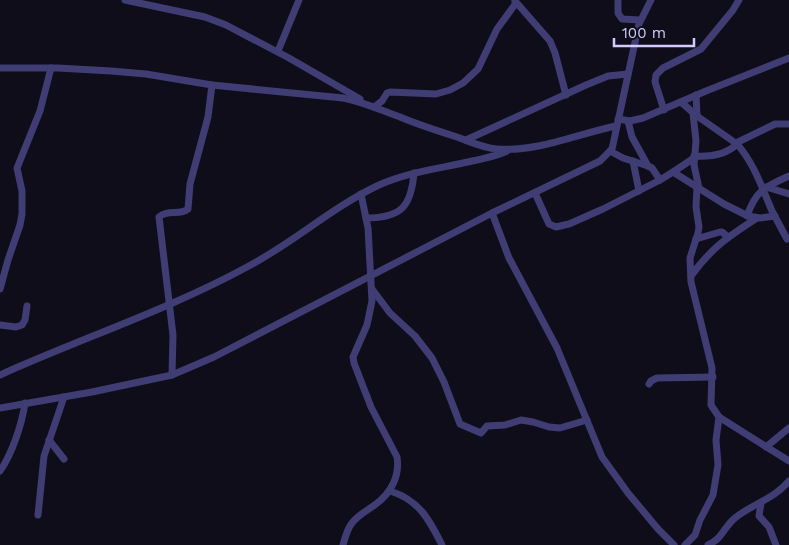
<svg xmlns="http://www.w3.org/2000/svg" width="789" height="545" font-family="'Work Sans',sans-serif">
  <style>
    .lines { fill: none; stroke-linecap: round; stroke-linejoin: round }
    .minor { stroke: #3f3d73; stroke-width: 7 }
  </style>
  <rect width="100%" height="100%" fill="#0f0d1a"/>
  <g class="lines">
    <g class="minor">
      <path d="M 125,0 L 205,17 L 226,25 L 289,58 L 360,99"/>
      <path d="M 618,0 L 618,13 L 622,19 L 640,20"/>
      <path d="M 515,1 L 550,41 L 555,53 L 566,95"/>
      <path d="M 278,51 L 299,0"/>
      <path d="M 0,68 L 58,68 L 111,71 L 146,74 L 212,85 L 343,98 C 364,102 380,110 400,117 C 419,125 438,131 457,137 C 471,142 483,148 497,149 C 538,152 577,134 616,126"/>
      <path d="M 696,95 L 697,116"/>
      <path d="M 681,102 L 697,116 L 737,144 C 754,163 762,188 772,211 C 777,220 782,230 787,239"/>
      <path d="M 374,107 L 382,101 L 387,93 L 390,92 L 436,94 L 450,90 L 463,83 L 478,69 L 497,29 L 516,3"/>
      <path d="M 664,110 L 655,82 L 656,75 L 663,68 L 701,49 L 733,10 L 739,0"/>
      <path d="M 693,113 L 696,141 L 694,165 L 699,188"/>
      <path d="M 618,119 L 630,121 L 643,118 L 706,91 L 789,58"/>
      <path d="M 628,121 L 632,137 L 648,166"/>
      <path d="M 466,140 L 586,85 L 608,76 L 628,74"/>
      <path d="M 736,143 L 775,124 L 789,124"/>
      <path d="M 610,151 L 623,158 L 648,166 L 652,168 L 660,180 L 673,172 L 724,204 L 748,216 L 760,218 L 775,216"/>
      <path d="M 694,156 C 710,157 726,155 737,144"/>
      <path d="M 633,161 L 639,191"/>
      <path d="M 673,172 L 694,158"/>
      <path d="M 697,186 L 696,207 L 699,227 L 698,233 L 690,258 L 691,282 L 712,368 L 711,405 L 719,417 L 789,461"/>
      <path d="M 766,187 L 789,194"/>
      <path d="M 535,193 L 549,224 L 556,227 L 569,224 L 603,209 L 660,180"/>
      <path d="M 492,213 L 509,258 L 557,348 L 602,457 L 628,493 L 658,529 L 674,545"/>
      <path d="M 747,216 C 756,190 765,187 789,176"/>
      <path d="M 366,218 C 401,218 411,207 414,173"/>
      <path d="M 696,239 L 720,232 L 722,232 L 728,237"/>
      <path d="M 691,276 C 711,248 729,236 757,218"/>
      <path d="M 0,289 L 8,260 L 20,225 L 22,214 L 22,191 L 17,168 L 40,111 L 51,68"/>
      <path d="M 372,289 L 390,313 L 415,336 L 432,358 L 444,382 L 460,424 L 481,433 L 487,426 L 505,425 L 521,420 L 533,422 L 549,427 L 560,428 L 587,420"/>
      <path d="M 0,325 L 16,327 L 22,325 L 25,320 L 27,306"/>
      <path d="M 0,375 C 82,338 168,310 247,267 C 293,243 332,207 379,185 C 406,173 435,169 463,163 C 478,160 494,157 507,151"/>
      <path d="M 172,375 L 173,335 L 159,217 C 167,209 180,216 188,209 L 190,184 L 208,117 L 212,85"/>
      <path d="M 649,384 L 651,381 L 657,378 L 713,377"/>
      <path d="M 0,408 L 92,392 L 172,375 L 214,357 L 492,213 L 600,161 L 612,149 L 639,24 L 651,0"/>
      <path d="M 49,440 L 64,459"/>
      <path d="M 766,447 L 789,428"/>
      <path d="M 0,471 C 12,454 22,424 25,403"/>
      <path d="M 390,491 C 419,500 429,519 442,545"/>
      <path d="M 761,503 L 759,516 L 769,527 L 776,545"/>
      <path d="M 38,515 L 44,456 L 64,397"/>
      <path d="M 343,545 C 345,538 347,529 352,523 C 358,515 368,510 376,504 C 391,493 400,476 397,457 L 371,407 L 354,363 L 353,357 L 367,325 L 372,301 L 368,228 L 361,194"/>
      <path d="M 685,545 L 695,535 L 700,520 L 713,495 L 718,465 L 716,440 L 719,417"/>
      <path d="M 708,545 C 724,537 723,528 735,518 C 752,504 774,499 789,481"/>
    </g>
  </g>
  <path d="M614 38v8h80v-8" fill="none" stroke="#d1ccf9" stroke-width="2.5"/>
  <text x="622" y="38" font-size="15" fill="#d1ccf9" stroke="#0f0d1a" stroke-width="4" paint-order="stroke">100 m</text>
</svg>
